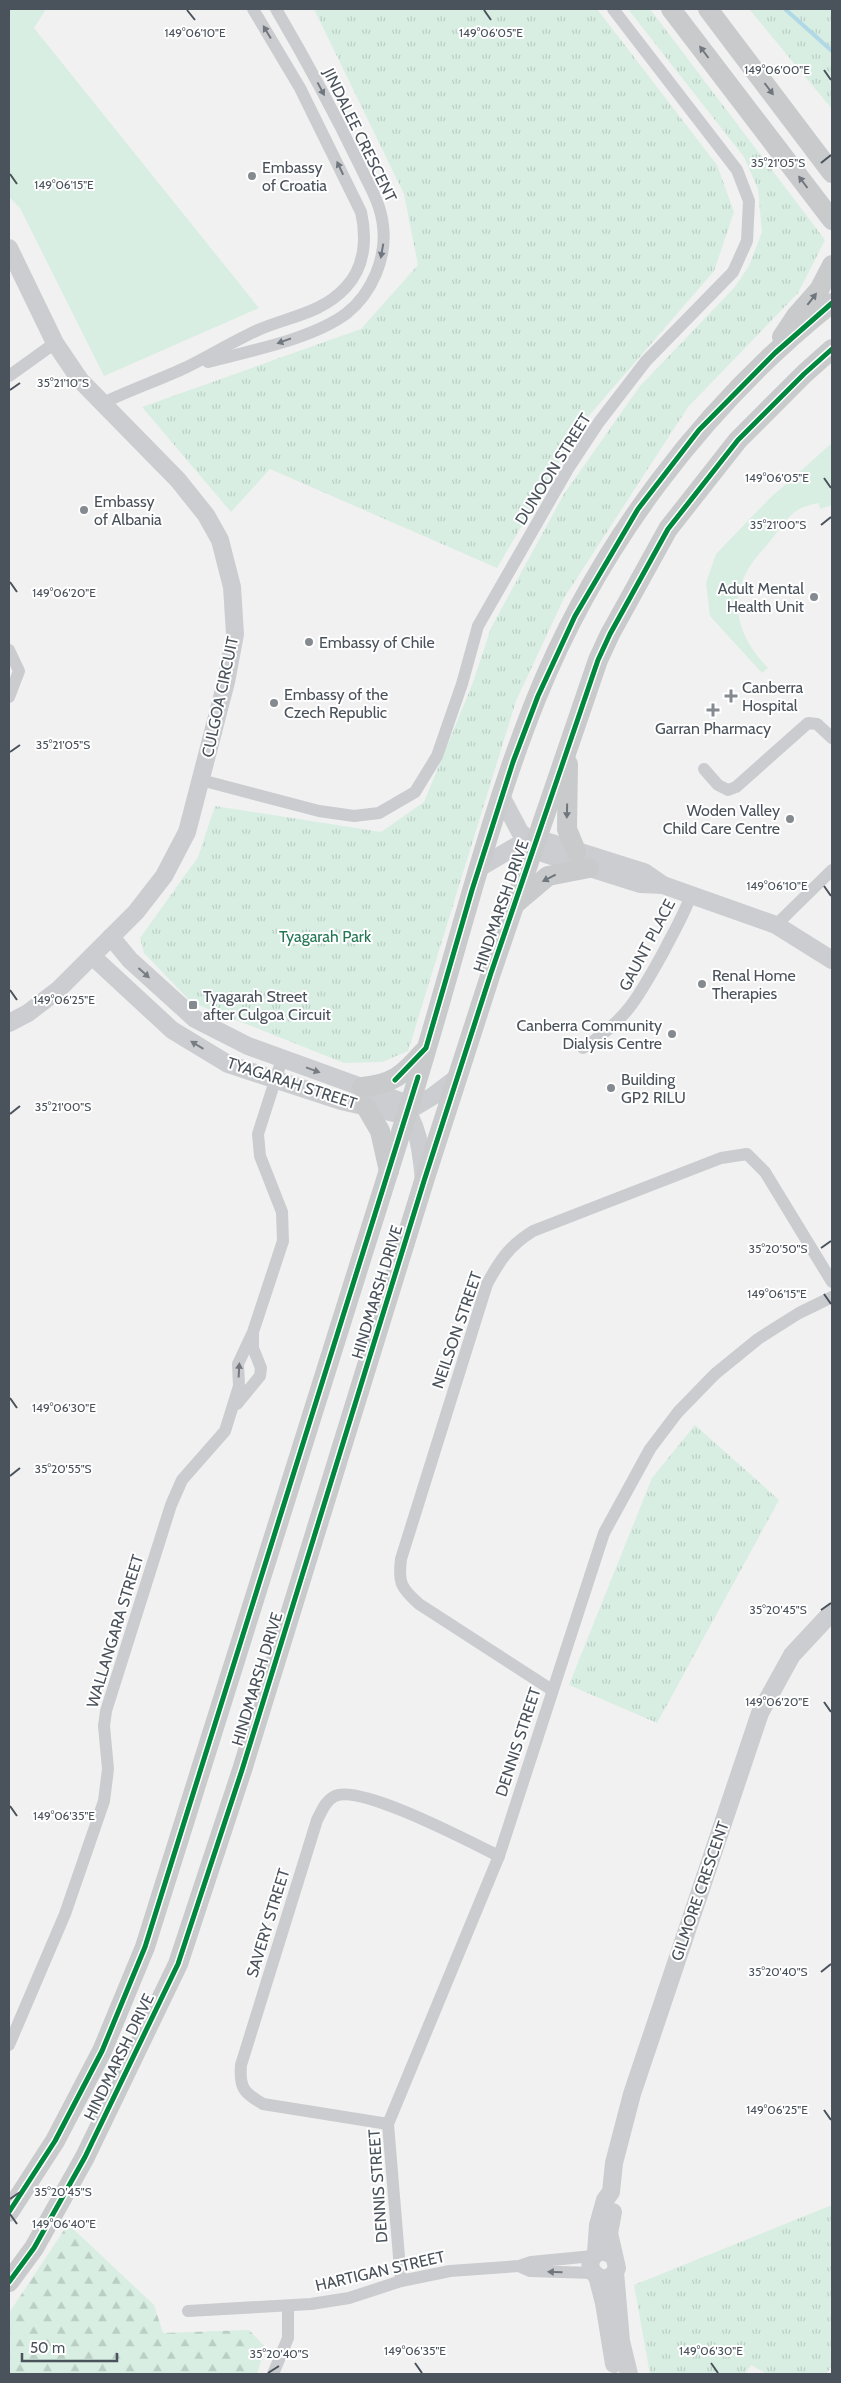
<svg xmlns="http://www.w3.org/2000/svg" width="841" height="2383" font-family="Cabin,sans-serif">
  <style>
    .green { fill: #d8eee2 }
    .forest { fill: url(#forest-firs) }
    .park { fill: url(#park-tufts) }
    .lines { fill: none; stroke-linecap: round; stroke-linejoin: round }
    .stream { stroke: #b1d8e7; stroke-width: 4 }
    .street { stroke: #cbcccf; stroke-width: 12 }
    .secondary { stroke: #cccdd0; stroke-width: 18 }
    .primary { stroke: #c8cacc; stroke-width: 20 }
    .cycleway-casing { stroke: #fff; stroke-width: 8 }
    .cycleway { stroke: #00873e; stroke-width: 5 }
    .oneway { fill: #71777e }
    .oneway2 { fill: #70767d }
    .oneway3 { fill: #787d84 }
    .ticks { fill: none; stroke: #4a525b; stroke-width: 2 }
    .poi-dot { fill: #848a90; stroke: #fff; stroke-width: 2 }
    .labels { text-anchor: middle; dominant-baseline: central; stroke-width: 4; stroke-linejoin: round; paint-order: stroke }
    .street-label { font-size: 16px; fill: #4a525b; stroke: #fff }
    .poi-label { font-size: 16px; fill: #4a525b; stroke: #fff; text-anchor: start }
    .park-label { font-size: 16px; fill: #227652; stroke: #fff }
    .ticks-label { font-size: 12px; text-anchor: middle; fill: #4a525b; stroke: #fff; stroke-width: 4; stroke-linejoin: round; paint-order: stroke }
  </style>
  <defs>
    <pattern id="forest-firs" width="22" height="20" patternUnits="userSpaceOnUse" patternTransform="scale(1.25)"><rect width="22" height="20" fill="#d8eee2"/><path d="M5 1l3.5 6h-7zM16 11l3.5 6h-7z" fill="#bbcec4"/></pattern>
    <pattern id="park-tufts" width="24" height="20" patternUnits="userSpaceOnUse" patternTransform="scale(1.25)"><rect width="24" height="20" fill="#d8eee2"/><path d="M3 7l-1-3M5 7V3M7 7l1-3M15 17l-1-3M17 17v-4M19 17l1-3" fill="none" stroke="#bbcec4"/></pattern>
  </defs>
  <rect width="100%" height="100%" fill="#f1f1f1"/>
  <g class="green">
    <path d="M 9,9 L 46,9 L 34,28 L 259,308 L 104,376 L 20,208 L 9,197 Z"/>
    <path d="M 832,443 L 832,505 L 820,509 L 819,503 C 791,508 788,518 771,540 C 763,550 753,560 747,571 C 727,607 742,641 768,668 L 762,673 L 710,616 L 706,583 L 716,554 L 770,498 Z"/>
  </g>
  <path class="forest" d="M 68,2224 L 154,2305 L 163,2333 L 249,2330 L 265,2347 L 257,2374 L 9,2374 L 9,2313 Z"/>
  <g class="park">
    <path d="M 314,9 L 597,9 L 717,165 L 734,212 L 714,271 L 580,426 L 497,568 L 270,469 L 231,512 L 142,407 L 361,329 L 418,265 L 404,194 Z"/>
    <path d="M 628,9 L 650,9 L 825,240 L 798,293 L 688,407 L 564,598 L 516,701 L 408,1051 L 382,1062 L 344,1063 L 191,1002 L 144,953 L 140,938 L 198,857 L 215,806 L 381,832 L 424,802 L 472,685 L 491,628 L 564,494 L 640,386 L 734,288 L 749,266 L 762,232 L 758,189 L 744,157 Z"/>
    <path d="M 749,9 L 832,9 L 832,109 Z"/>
    <path d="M 695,1425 L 779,1500 L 657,1723 L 569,1685 L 652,1478 Z"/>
    <path d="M 832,2205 L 832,2366 L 826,2374 L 767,2374 L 751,2365 L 745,2374 L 650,2374 L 634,2285 Z"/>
  </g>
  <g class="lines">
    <path class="stream" d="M 785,9 L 832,51"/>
    <g class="street">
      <path d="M 208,362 C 249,351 313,339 347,313 C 372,293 387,258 383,226 C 381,204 369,185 360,166 C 334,112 306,60 276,9"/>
      <path d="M 9,376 L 55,343"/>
      <path d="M 103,403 C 130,390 159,380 187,367 C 211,355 234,341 258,330 C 288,317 323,313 346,287 C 365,267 367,238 361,212 L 300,88 L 253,9"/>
      <path d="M 9,650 L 19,671 L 9,697"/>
      <path d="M 704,769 L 718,785 L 728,790 L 736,787 L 808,723 L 817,724 L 832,738"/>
      <path d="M 201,780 L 319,811 L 354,816 L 379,813 L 415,792 L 437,756 L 462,684 L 478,626 L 568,469 L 599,422 L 646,361 L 733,272 L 747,241 L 749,201 L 737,170 L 613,9"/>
      <path d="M 776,925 L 832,870"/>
      <path d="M 583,1048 C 628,1019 639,996 664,951 C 673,933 684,915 691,895"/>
      <path d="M 237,1404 L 260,1376 L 261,1368 L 253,1348 L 253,1334"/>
      <path d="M 552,1690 L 419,1604 C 401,1588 398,1583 401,1559 L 487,1284 C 500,1260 509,1246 533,1231 L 721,1158 L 747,1154 L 765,1172 L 832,1282"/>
      <path d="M 9,2045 L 65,1914 L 104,1801 L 108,1769 L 104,1726 L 106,1711 L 171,1505 L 182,1480 L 225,1431 L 239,1386 L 238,1364 L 253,1332 L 283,1241 L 282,1212 L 260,1156 L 258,1134 L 282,1059"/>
      <path d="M 388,2124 L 263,2104 C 244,2093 239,2088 241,2065 L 317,1820 C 322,1811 325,1801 335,1796 C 361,1784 470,1842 499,1856"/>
      <path d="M 519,2266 L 530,2271 L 593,2273"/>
      <path d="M 401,2281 L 388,2124 L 499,1856 L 604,1533 L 650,1449 L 678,1412 L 715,1374 L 758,1339 L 799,1313 L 832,1297"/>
      <path d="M 188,2311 L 311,2304 L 349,2298 L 401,2281 L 450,2271 L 519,2266 L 531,2262 L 593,2256"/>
      <path d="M 273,2374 L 288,2338 L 288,2307"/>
    </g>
    <g class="secondary">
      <path d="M 9,248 L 55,343 L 80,380 L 178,480 L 206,515 L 220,540 L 232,587 L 235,634 L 226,682 L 187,832 L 164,876 L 136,912 L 58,990 L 28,1013 L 9,1023"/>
      <path d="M 502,798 L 520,832 L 545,854 L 640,884 L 663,885"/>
      <path d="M 479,868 L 518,845 L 549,842 L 644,872 L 663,885 L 776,925 L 832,960"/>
      <path d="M 111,937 L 130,960 L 195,1019 L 248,1046 L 400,1101 C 419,1125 421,1151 424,1180"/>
      <path d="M 92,956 L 172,1030 L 228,1064 L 341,1101 L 394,1113 L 408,1111 L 433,1096 L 458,1077"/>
      <path d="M 613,2212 L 609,2233 L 617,2268 C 606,2294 574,2264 601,2251 L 614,2255"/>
      <path d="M 596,2253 L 598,2225 L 605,2200 L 611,2192 L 614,2163 L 632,2094 L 760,1713 L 792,1655 L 832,1612"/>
      <path d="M 615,2272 L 621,2341 L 629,2374"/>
      <path d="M 597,2276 L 604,2303 L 614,2364"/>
    </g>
    <g class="primary">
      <path d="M 671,9 L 832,220"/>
      <path d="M 708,9 L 832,173"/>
      <path d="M 782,337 L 796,316 L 819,290 L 832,265"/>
      <path d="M 568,764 L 567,829 L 576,851"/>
      <path d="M 516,903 L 548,876 L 589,868"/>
      <path d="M 362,1087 C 393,1084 403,1075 423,1052"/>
      <path d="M 366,1107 L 380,1131 L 389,1171"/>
      <path d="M 9,2212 L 55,2141 L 102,2051 L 145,1947 C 232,1676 314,1403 401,1132 C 448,989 480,839 536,699 C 598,545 703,406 832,303"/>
      <path d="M 9,2282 L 34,2248 L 85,2157 L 178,1964 L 242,1770 L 424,1181 L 491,973 L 598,660 L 610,634 L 668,529 L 738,440 L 804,374 L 832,349"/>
    </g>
    <defs>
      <g id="cycleway">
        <path d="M 395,1080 L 426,1048 L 472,890 L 513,762 L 538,696 L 575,616 L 638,509 L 699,430 L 775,353 L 832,303"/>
        <path d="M 9,2212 L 55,2141 L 102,2051 L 145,1947 L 418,1077"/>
        <path d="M 9,2282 L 34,2248 L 85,2157 L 178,1964 L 242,1770 L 424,1181 L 491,973 L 598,660 L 610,634 L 668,529 L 738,440 L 804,374 L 832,349"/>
      </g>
    </defs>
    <use href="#cycleway" class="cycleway-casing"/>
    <use href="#cycleway" class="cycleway"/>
  </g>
  <defs><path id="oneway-solid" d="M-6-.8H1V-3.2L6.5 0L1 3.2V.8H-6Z" transform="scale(1.25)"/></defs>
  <g class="oneway">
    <use href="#oneway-solid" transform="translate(267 32) rotate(-121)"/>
    <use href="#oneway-solid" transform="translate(321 89) rotate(62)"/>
    <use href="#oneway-solid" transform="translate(340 168) rotate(-115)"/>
    <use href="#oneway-solid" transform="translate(382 251) rotate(100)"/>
    <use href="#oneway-solid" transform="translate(284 341) rotate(160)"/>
    <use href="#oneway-solid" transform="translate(239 1370) rotate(-87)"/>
    <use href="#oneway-solid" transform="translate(555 2272) rotate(-178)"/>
  </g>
  <g class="oneway2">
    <use href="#oneway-solid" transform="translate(704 52) rotate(-127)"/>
    <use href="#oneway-solid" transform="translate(769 89) rotate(53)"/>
    <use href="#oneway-solid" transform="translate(803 182) rotate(-127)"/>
    <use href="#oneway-solid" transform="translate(812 299) rotate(-52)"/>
    <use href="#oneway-solid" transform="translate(567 811) rotate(91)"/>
    <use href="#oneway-solid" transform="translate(549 878) rotate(153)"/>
  </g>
  <g class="oneway3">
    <use href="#oneway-solid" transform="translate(144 973) rotate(42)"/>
    <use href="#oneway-solid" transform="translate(197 1045) rotate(-149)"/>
    <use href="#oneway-solid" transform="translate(313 1070) rotate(20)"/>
  </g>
  <path class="ticks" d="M 187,10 L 195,20M 484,10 L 491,20M 824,70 L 831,80M 821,163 L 831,155M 10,174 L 17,184M 10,390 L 20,383M 824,478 L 831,488M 821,525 L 831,517M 10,582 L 17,592M 10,752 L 20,745M 824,886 L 831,896M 10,990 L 17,1000M 10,1114 L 20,1106M 821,1248 L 831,1241M 824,1294 L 831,1304M 10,1398 L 17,1408M 10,1476 L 20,1468M 821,1610 L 831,1603M 824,1702 L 831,1712M 10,1806 L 17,1816M 821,1972 L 831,1964M 824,2110 L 831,2120M 10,2199 L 20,2192M 10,2214 L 17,2224M 415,2363 L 422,2373M 711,2363 L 718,2373M 268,2373 L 279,2366"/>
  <g class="poi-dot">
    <circle cx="252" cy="176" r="5"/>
    <circle cx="84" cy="510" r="5"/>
    <circle cx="814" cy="597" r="5"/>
    <circle cx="309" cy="642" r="5"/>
    <path d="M728.5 688.5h5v5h5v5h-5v5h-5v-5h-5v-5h5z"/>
    <circle cx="274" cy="703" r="5"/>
    <path d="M710.5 702.5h5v5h5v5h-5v5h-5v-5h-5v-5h5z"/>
    <circle cx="790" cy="819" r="5"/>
    <circle cx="702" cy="984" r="5"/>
    <rect x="188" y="1000" width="10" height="10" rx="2.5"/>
    <circle cx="672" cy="1034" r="5"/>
    <circle cx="611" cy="1088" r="5"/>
  </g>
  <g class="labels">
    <g class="street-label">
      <text transform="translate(360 135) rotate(64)">JINDALEE CRESCENT</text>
      <text transform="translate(553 469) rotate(-58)">DUNOON STREET</text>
      <text transform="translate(220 697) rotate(-78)">CULGOA CIRCUIT</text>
      <text transform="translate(501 906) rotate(-71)">HINDMARSH DRIVE</text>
      <text transform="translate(647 945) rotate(-62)">GAUNT PLACE</text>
      <text transform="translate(292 1083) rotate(18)">TYAGARAH STREET</text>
      <text transform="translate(377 1292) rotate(-73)">HINDMARSH DRIVE</text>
      <text transform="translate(457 1330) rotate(-71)">NEILSON STREET</text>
      <text transform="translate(115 1631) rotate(-73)">WALLANGARA STREET</text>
      <text transform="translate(257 1679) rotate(-73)">HINDMARSH DRIVE</text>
      <text transform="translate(518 1742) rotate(-72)">DENNIS STREET</text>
      <text transform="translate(700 1891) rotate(-71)">GILMORE CRESCENT</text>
      <text transform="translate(268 1923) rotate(-73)">SAVERY STREET</text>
      <text transform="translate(119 2057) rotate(-64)">HINDMARSH DRIVE</text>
      <text transform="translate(378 2186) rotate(-94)">DENNIS STREET</text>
      <text transform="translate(380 2271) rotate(-13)">HARTIGAN STREET</text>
    </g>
    <g class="poi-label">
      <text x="262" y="167">Embassy<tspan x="262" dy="18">of Croatia</tspan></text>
      <text x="94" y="501">Embassy<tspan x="94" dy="18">of Albania</tspan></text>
      <text x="804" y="588" text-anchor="end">Adult Mental<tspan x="804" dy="18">Health Unit</tspan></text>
      <text x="319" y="642">Embassy of Chile</text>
      <text x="742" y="687">Canberra<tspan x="742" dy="18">Hospital</tspan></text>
      <text x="284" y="694">Embassy of the<tspan x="284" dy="18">Czech Republic</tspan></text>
      <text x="713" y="728" text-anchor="middle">Garran Pharmacy</text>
      <text x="780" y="810" text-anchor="end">Woden Valley<tspan x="780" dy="18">Child Care Centre</tspan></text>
      <text x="712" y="975">Renal Home<tspan x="712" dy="18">Therapies</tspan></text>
      <text x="203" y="996">Tyagarah Street<tspan x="203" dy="18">after Culgoa Circuit</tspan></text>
      <text x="662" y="1025" text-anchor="end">Canberra Community<tspan x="662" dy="18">Dialysis Centre</tspan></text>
      <text x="621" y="1079">Building<tspan x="621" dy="18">GP2 RILU</tspan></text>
    </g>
    <g class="park-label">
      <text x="325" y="936">Tyagarah Park</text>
    </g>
  </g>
  <g class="ticks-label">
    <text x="195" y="37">149°06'10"E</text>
    <text x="491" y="37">149°06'05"E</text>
    <text x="777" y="74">149°06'00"E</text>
    <text x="778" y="167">35°21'05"S</text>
    <text x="64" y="189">149°06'15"E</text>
    <text x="63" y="387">35°21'10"S</text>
    <text x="777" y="482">149°06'05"E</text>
    <text x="778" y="529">35°21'00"S</text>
    <text x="64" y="597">149°06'20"E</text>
    <text x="63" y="749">35°21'05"S</text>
    <text x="777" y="890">149°06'10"E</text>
    <text x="64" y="1004">149°06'25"E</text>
    <text x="63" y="1111">35°21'00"S</text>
    <text x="778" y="1253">35°20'50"S</text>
    <text x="777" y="1298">149°06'15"E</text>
    <text x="64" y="1412">149°06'30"E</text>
    <text x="63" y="1473">35°20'55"S</text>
    <text x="778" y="1614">35°20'45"S</text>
    <text x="777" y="1706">149°06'20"E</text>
    <text x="64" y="1820">149°06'35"E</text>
    <text x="778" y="1976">35°20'40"S</text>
    <text x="777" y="2114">149°06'25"E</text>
    <text x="63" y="2196">35°20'45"S</text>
    <text x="64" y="2228">149°06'40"E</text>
    <text x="415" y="2355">149°06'35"E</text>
    <text x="711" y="2355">149°06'30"E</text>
    <text x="279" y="2358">35°20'40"S</text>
  </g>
  <rect width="841" height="2383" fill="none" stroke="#4a525b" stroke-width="20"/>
  <path d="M22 2353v8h95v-8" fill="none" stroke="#4a525b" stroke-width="2.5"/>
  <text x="30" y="2353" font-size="15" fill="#4a525b" stroke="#ffffff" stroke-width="4" paint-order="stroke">50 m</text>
</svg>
